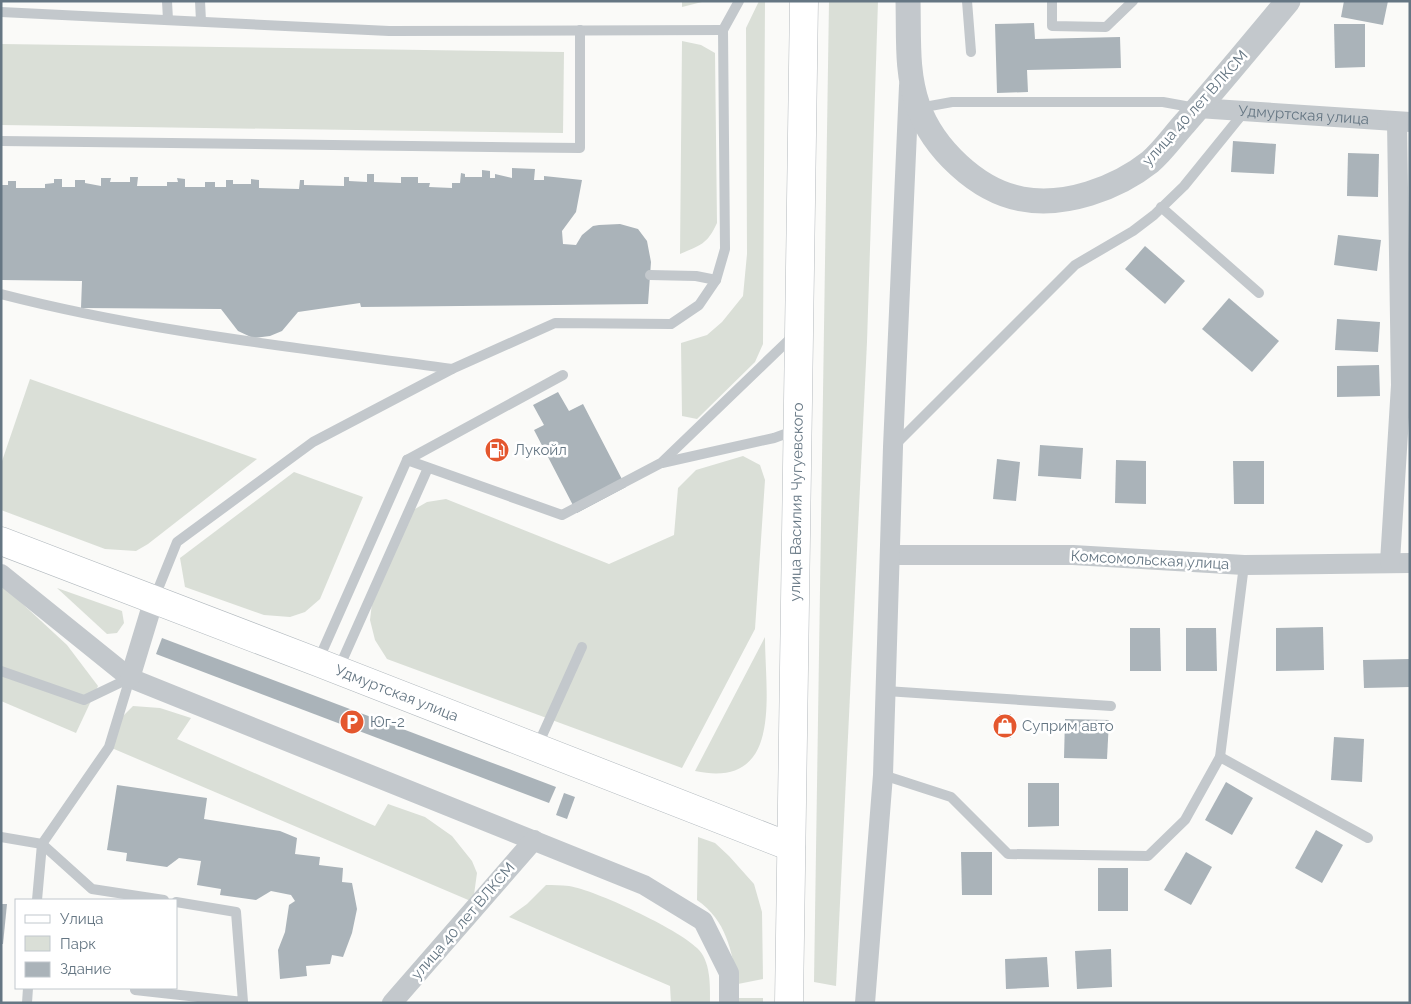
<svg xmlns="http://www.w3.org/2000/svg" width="1411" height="1004" font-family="Raleway,sans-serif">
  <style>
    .green { fill: #dadfd7 }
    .building { fill: #aab3b9 }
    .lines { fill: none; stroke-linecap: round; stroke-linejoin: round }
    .secondary-casing { stroke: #b3babf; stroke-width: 29 }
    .primary-casing { stroke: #b5babe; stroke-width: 29 }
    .service { stroke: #c3c8cc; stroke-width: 10 }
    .minor { stroke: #c3c8cc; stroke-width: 20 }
    .tertiary { stroke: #c3c8cc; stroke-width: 25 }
    .secondary { stroke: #fff; stroke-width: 28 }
    .primary { stroke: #fff; stroke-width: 28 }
    .labels { text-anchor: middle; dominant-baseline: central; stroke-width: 5; stroke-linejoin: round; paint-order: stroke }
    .street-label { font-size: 15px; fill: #657683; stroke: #fff }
    .poi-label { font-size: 15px; fill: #657683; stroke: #fff; text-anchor: start }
  </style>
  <rect width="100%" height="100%" fill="#fafaf8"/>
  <g class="green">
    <path d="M 682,1 L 706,1 L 682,7 Z"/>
    <path d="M 759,1 L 765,1 L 763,344 L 755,362 L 697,419 L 682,416 L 681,343 L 707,335 L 722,322 L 743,296 L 747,254 L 746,28 Z"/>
    <path d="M 829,1 L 878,1 L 867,342 L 836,986 L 814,982 Z"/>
    <path d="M 682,41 L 701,45 L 715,53 L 717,223 C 707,245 700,245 680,254 Z"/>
    <path d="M 1,44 L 564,52 L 563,133 L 1,125 Z"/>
    <path d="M 30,379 L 257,459 L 148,544 L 136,551 L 105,549 L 1,510 L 1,464 Z"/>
    <path d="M 743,456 L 760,465 L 765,480 L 755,629 L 682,768 L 387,659 L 375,640 L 370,620 L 372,603 L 408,513 L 427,502 L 446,499 L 609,564 L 674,535 L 678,488 L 696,470 Z"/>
    <path d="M 294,472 L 363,497 L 320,599 L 305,612 L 290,617 L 264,615 L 185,587 L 180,558 Z"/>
    <path d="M 1,584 L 67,645 L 98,686 L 76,733 L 1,701 Z"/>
    <path d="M 57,588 L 122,611 L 124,623 L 117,633 L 107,634 Z"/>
    <path d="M 765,637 C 765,694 784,790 695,771 Z"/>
    <path d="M 133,706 L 160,708 L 191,718 L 177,739 L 375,826 L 388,804 L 425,817 L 452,836 L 472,861 L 477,873 L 473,902 L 107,746 L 118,721 Z"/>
    <path d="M 698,837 L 715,843 L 729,856 L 754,884 L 762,912 L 763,979 L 738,984 C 731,950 727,921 697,900 Z"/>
    <path d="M 546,885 C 553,885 561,885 569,886 C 595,890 678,929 697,948 C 711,961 710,985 710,1003 L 671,1003 L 670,986 L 509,917 L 527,904 Z"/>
    <rect x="735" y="998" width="28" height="5"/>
  </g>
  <g class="building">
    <path d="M 1344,1 L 1388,1 L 1383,25 L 1341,17 Z"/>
    <path d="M 1034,23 L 1035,39 L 1120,37 L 1121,68 L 1027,70 L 1028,92 L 997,93 L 995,24 Z"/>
    <path d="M 1334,24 L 1365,24 L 1365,67 L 1335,68 Z"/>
    <path d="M 1233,141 L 1276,144 L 1274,174 L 1231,172 Z"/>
    <path d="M 1348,153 L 1379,154 L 1378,197 L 1347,196 Z"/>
    <path d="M 512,168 L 535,169 L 534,180 L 544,180 L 544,176 L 582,180 L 576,212 L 562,231 L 563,244 L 576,245 L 582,235 L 593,226 L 599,225 L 620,224 L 638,229 L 647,241 L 651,262 L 648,304 L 361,307 L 360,303 L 298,312 L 282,331 L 270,336 L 253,338 L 238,331 L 221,309 L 81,308 L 82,281 L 1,280 L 1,185 L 8,185 L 8,181 L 16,181 L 16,188 L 45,188 L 45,184 L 54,183 L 54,179 L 62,179 L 62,187 L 75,187 L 75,180 L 85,180 L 85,183 L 101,186 L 101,178 L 111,178 L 110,182 L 130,182 L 130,177 L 138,177 L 137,186 L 167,186 L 167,182 L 178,182 L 177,178 L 185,179 L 185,187 L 205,187 L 205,182 L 215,182 L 215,187 L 226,187 L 226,180 L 233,180 L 233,184 L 251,184 L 251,179 L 259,180 L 259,188 L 299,189 L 300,180 L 304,180 L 304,185 L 344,186 L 344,177 L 349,177 L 349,181 L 367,182 L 367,174 L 374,174 L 374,182 L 401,183 L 401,177 L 418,177 L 418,183 L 430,183 L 429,187 L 452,188 L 452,183 L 460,183 L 461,173 L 465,174 L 465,177 L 482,177 L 482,170 L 490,171 L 490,178 L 495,178 L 495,174 L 512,178 Z"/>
    <path d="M 1338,235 L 1381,240 L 1377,271 L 1334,265 Z"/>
    <path d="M 1145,246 L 1185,281 L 1165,304 L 1125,269 Z"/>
    <path d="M 1229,298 L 1279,341 L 1252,372 L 1202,329 Z"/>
    <path d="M 1337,319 L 1380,322 L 1378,352 L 1335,350 Z"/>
    <path d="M 1379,365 L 1380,396 L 1337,397 L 1337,366 Z"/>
    <path d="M 558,392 L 569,411 L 583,404 L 626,487 L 577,513 L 534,430 L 544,425 L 533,405 Z"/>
    <path d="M 1040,445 L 1083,448 L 1081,479 L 1038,476 Z"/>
    <path d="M 997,459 L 1020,462 L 1016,501 L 993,499 Z"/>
    <path d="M 1116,460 L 1146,461 L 1146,504 L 1115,503 Z"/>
    <path d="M 1233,461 L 1264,461 L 1264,504 L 1234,504 Z"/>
    <path d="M 1323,627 L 1324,670 L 1276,671 L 1276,628 Z"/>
    <path d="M 1130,628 L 1160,628 L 1161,671 L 1130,671 Z"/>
    <path d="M 1186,628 L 1216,628 L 1217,671 L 1186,671 Z"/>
    <path d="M 162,638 L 556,787 L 549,803 L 156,654 Z"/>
    <path d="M 1410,659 L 1410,687 L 1364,688 L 1363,660 Z"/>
    <path d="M 999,714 L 1011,714 L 1011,738 L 999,737 Z"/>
    <path d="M 1065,719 L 1109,720 L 1107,759 L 1064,758 Z"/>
    <path d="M 1334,737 L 1364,739 L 1362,782 L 1331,780 Z"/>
    <path d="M 1226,782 L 1253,798 L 1232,835 L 1205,820 Z"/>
    <path d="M 1028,783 L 1059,783 L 1059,826 L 1028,827 Z"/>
    <path d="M 117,785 L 207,798 L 204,819 L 280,831 L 297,838 L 295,854 L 320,857 L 319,865 L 343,868 L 342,882 L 352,883 L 357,909 L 352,933 L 343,957 L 332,955 L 330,964 L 306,966 L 307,976 L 280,979 L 278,950 L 285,932 L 289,905 L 295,901 L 291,895 L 271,891 L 256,900 L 220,895 L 221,889 L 197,885 L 201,861 L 179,858 L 167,867 L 126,861 L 127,853 L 107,850 Z"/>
    <path d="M 564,793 L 575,797 L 567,819 L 556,815 Z"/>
    <path d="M 1316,830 L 1343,845 L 1322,883 L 1295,868 Z"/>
    <path d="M 961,852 L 992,852 L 992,895 L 962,895 Z"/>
    <path d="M 1186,852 L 1212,867 L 1191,905 L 1164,890 Z"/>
    <rect x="1098" y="868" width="30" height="43"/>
    <path d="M 1,904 L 7,904 L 3,944 L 1,944 Z"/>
    <path d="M 1111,949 L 1112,987 L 1077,989 L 1075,951 Z"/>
    <path d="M 1047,957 L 1049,987 L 1006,989 L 1005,959 Z"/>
  </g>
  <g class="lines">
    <defs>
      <g id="secondary">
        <path id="s2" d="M 1,541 L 317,662 L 791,847"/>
      </g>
      <g id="primary">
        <path id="s3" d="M 789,1003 L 804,1"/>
      </g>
    </defs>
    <use href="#secondary" class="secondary-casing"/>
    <use href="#primary" class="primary-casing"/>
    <g class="service">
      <path d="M 167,1 L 168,20"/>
      <path d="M 200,1 L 201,21"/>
      <path d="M 967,1 L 971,52"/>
      <path d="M 1052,1 L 1052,26 L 1106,27 L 1133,1"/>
      <path d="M 1,12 L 389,31 L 723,30"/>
      <path d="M 919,108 L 952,102 L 1163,102 L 1196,108"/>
      <path d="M 1,141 L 580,148 L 580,30"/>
      <path d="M 1161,207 L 1259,293"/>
      <path d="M 650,275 L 696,276 L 716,280"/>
      <path d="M 1,294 C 148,332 302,348 452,369"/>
      <path d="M 894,446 L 1075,265 L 1133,231 L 1154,215 L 1184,186 L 1244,112"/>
      <path d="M 407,460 L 563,375"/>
      <path d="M 662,463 L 774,438 L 796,430"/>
      <path d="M 154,599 L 177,542 L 313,442 L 452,369 L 555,323 L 671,324 L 699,305 L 716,280 L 725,249 L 723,30 L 739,1"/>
      <path d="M 318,661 L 407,460 L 562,515 L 661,463 L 794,335"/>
      <path d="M 338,670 L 428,468"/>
      <path d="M 1,671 L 84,700 L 130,678"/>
      <path d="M 886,691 L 1111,706"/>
      <path d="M 537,747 L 582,647"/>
      <path d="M 1220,757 L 1244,565"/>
      <path d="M 883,775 L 951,797 L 1008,854 L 1148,856 L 1185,820 L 1220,757 L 1368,838"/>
      <path d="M 1,837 L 42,844 L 92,889 L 164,900"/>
      <path d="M 37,900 L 42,844 L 109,747 L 130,678"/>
      <path d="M 135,990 L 243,1002 L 236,912 L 176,902"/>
      <path d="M 27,1003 L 28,988"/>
    </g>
    <g class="minor">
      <path id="s1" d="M 1198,108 L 1410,122"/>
      <path d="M 890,555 L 1073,555 L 1244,565 L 1410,563"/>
      <path d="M 1390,562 L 1401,385 L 1397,122"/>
      <path d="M 1,574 L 130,678 L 644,885 L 703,921 L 729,973 L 729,1003"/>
      <path d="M 130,678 L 154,599"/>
      <path d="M 392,1003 L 534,840"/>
      <path d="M 865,1003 L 883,775 L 893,447 L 909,86"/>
    </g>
    <path class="tertiary" d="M 908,1 C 909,37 906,72 918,106 C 933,148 977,191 1022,199 C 1064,207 1116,189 1150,162 C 1163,151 1174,135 1185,123 C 1220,83 1254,42 1288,1"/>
    <use href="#secondary" class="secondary"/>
    <use href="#primary" class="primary"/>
  </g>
  <defs>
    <symbol id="fuel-disc" viewBox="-11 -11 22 22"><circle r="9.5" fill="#e4572e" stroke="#fff"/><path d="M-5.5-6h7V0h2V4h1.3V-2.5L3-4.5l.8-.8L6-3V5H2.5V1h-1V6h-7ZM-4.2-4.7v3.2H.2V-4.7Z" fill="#fff"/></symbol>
    <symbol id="parking-disc" viewBox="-11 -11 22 22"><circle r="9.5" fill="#e4572e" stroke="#fff"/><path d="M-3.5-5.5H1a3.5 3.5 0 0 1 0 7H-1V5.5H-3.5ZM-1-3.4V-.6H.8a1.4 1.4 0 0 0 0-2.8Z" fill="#fff"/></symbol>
    <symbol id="shop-disc" viewBox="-11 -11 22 22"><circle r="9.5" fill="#e4572e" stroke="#fff"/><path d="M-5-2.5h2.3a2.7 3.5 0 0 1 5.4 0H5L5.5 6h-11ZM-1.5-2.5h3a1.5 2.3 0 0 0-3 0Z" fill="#fff"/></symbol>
  </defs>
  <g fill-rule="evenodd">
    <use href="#fuel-disc" x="483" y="436" width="28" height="28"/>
    <use href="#parking-disc" x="338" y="708" width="28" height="28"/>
    <use href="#shop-disc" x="991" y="712" width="28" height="28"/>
  </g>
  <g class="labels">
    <g class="street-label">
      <text transform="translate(1195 108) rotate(-48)">улица 40 лет ВЛКСМ</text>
      <text stroke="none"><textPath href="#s1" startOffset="106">Удмуртская улица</textPath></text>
      <text stroke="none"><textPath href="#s3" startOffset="501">улица Василия Чугуевского</textPath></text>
      <text transform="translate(1150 560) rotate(3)">Комсомольская улица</text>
      <text stroke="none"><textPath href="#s2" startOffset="424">Удмуртская улица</textPath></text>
      <text transform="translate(463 921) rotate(-49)">улица 40 лет ВЛКСМ</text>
    </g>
    <g class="poi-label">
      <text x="514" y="450">Лукойл</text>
      <text x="370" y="722">Юг-2</text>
      <text x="1022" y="726">Суприм авто</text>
    </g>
  </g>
  <rect width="1411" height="1004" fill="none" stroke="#657683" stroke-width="5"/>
  <rect x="15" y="899" width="162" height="90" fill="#ffffff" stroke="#c1c8cd"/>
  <rect x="25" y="915" width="25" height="8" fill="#ffffff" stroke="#c1c8cd"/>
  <text x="60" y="924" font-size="15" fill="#657683">Улица</text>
  <rect x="25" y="936" width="25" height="15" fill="#dadfd7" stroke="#c1c8cd"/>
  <text x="60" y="949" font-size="15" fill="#657683">Парк</text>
  <rect x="25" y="962" width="25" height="15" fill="#aab3b9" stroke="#c1c8cd"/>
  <text x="60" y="974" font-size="15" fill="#657683">Здание</text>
</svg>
